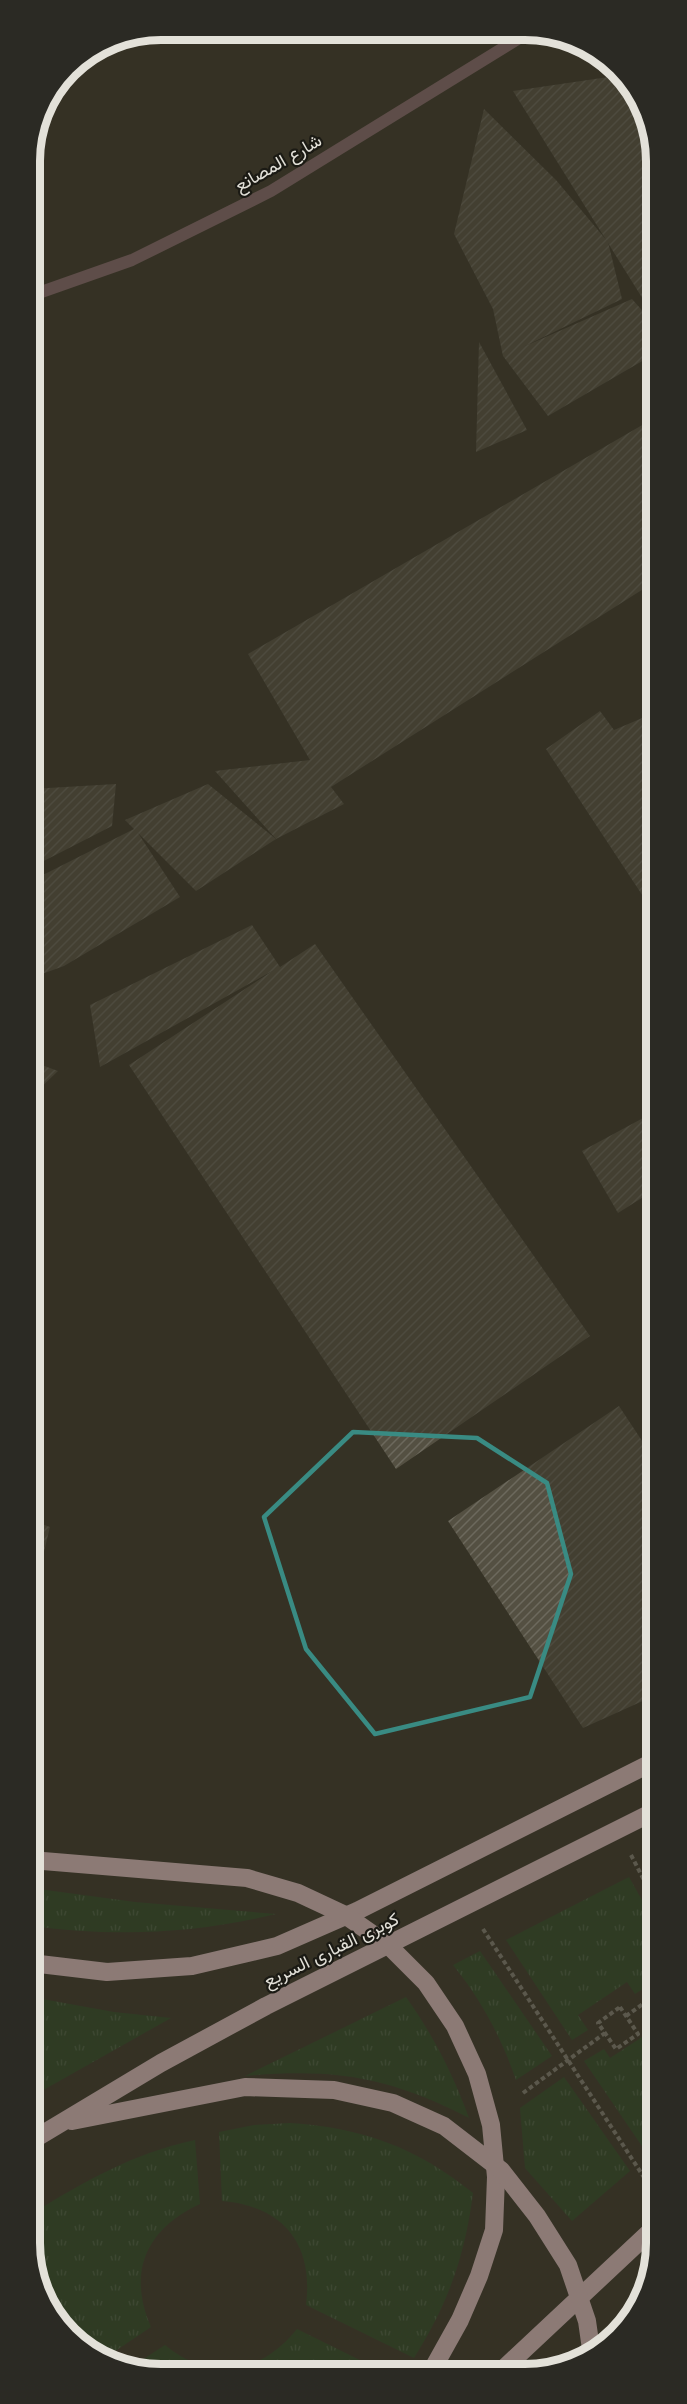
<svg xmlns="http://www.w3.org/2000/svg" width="687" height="2404" font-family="Helvetica,Vazirmatn,sans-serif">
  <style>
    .grass { fill: url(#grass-tufts) }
    .building { fill: url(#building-hatch) }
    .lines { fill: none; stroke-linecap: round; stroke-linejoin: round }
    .path { stroke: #8a877d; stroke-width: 4; stroke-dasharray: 4.5 3; stroke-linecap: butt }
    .lane { stroke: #916f75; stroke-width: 12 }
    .highway { stroke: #f5d2d8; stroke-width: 18 }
    .highway-bridge { stroke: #f5d2d8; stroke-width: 18 }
    .marked { fill: none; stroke: #398b83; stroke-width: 4.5; stroke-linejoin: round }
    .labels { text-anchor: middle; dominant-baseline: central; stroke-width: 4.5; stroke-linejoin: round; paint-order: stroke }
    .street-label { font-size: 18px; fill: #e3e1d9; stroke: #1b1a14 }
    .rim { fill: none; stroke: #e3e1d9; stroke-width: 8 }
  </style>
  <defs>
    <pattern id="grass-tufts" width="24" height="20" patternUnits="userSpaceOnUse" patternTransform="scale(1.5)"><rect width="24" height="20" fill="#284823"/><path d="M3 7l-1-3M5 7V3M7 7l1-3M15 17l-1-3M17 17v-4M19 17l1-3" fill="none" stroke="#476242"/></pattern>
    <pattern id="building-hatch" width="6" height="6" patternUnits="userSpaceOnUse" patternTransform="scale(1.5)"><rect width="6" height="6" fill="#545042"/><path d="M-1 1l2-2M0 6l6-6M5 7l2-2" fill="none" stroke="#6c695d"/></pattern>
  </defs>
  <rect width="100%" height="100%" fill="#353225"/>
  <g class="grass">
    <path d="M 629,1877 L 657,1927 L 657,1980 L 635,1994 L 627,1982 L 578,2015 L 588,2030 L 572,2040 L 506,1940 Z"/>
    <path d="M 31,1888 L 135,1902 L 276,1914 C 194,1934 115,1937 31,1926 Z"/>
    <path d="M 480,1951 L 552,2056 L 516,2080 C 501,2037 482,2001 453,1965 Z"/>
    <path d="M 31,1997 L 114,2012 L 171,2018 L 31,2097 Z"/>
    <path d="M 406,1997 C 433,2035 453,2074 469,2118 C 389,2077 335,2068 245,2076 Z"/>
    <path d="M 657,2008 L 657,2147 L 648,2155 L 584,2061 L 604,2049 L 610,2058 L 656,2028 L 647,2014 Z"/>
    <path d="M 564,2077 L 630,2171 L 572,2221 L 525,2168 L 520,2108 Z"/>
    <path d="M 290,2123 C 363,2128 416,2147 473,2193 C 465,2256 448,2304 414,2358 L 306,2305 C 314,2244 283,2206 222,2201 L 219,2132 L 254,2125 Z"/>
    <path d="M 195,2140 L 200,2204 C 146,2229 127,2272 151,2327 L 108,2356 L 63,2329 L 31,2260 L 31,2214 C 86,2181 131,2154 195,2140 Z"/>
    <path d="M 638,2297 L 624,2329 L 591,2357 L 570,2363 Z"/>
    <path d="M 297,2329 L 384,2372 L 136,2371 L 130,2368 L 165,2345 C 211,2383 261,2374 297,2329 Z"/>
  </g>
  <g class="building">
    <path d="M 622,75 L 656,144 L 656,320 L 513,91 Z"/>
    <path d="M 484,109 L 556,180 L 608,242 L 622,299 L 523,347 L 632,299 L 656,326 L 656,353 L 548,416 L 503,356 L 493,309 L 454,234 Z"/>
    <path d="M 479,342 L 527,430 L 476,452 Z"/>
    <path d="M 656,417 L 656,581 L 331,787 L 344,804 L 276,839 L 215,771 L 310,760 L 248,654 Z"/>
    <path d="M 600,711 L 614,730 L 647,716 L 656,730 L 656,916 L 546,749 Z"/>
    <path d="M 116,784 L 112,826 L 34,866 L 31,840 L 31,789 Z"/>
    <path d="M 208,784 L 276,839 L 196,891 L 138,833 L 180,897 L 64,966 L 31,978 L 31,881 L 134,829 L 125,820 Z"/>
    <path d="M 31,858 L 39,877 L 31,879 Z"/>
    <path d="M 252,925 L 280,967 L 315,944 L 590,1336 L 396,1469 L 129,1065 L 274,970 L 100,1067 L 90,1005 Z"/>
    <path d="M 31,1061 L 58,1071 L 31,1097 Z"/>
    <path d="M 656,1111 L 656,1189 L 618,1213 L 582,1151 Z"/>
    <path d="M 619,1406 L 656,1462 L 656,1695 L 583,1728 L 448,1521 Z"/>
    <path d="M 31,1520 L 50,1527 L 32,1601 L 31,1601 Z"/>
  </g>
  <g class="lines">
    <g class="path">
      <path d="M 631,1855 L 657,1905"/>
      <path d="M 483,1929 L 647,2182 L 657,2172"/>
      <path d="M 620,2007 L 638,2034 L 616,2049 L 598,2023 Z"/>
      <path d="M 626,2016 L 657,1994"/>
      <path d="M 523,2093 L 605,2033"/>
      <path d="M 118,2361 L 124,2356"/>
    </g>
    <path class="lane" d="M 30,296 L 132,260 L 271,191 L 529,32"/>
    <g class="highway">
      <path d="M 31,1963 L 107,1972 L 192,1966 L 277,1946 L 357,1911 L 657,1760"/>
      <path d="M 499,2373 L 657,2225"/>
    </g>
    <g class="highway-bridge">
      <path d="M 31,1860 L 247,1878 L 298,1893 L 345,1915 L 388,1945 L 426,1983 L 455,2026 L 477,2074 L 491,2125 L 496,2177 L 494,2230 L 479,2276 L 460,2320 L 431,2372"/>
      <path d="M 72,2121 L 245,2087 L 334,2090 L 393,2103 L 444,2126 L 501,2170 L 537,2216 L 568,2265 L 587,2321 L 592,2356"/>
      <path d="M 31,2141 L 161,2063 L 266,2006 L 657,1810"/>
    </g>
  </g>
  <path d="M0 0H687V2404H0ZM 353,1432 L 477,1438 L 547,1483 L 571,1574 L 530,1697 L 375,1734 L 306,1649 L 264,1517 Z" fill="#353225" fill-opacity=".55" fill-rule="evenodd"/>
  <path class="marked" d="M 353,1432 L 477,1438 L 547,1483 L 571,1574 L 530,1697 L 375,1734 L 306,1649 L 264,1517 Z"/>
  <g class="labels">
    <g class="street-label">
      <text transform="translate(278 163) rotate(-30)">شارع المصانع</text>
      <text transform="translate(331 1950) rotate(-26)">كوبرى القبارى السريع</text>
    </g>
  </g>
  <path d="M0 0H687V2404H0ZM161 40H525A121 121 0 0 1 646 161V2243A121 121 0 0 1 525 2364H161A121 121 0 0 1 40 2243V161A121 121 0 0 1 161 40Z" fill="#2b2a24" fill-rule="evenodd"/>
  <path class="rim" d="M161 40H525A121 121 0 0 1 646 161V2243A121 121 0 0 1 525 2364H161A121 121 0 0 1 40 2243V161A121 121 0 0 1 161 40Z"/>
</svg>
